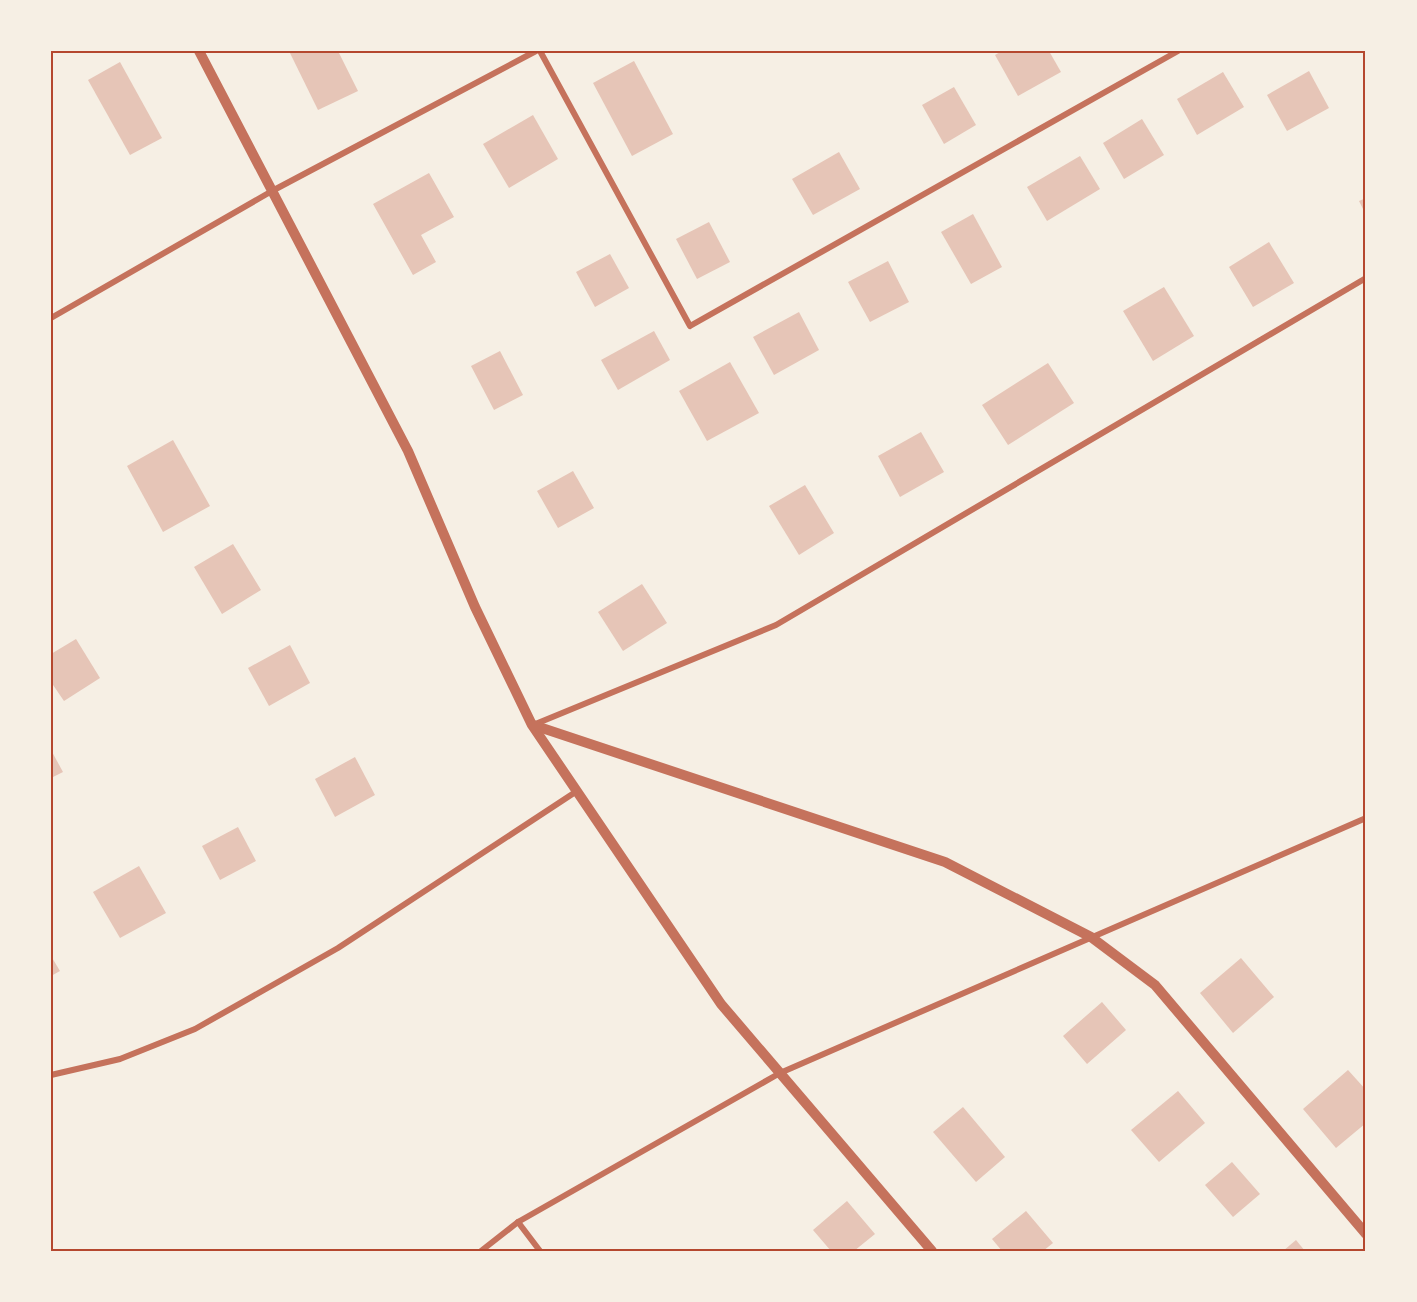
<svg xmlns="http://www.w3.org/2000/svg" width="1417" height="1302" font-family="Commissioner,sans-serif">
  <style>
    .building { fill: #e6c5b7 }
    .lines { fill: none; stroke-linecap: round; stroke-linejoin: round }
    .minor { stroke: #c5725c; stroke-width: 6 }
    .tertiary { stroke: #c5725c; stroke-width: 10 }
    .neatline { fill: none; stroke: #b5482f; stroke-width: 2 }
  </style>
  <rect width="100%" height="100%" fill="#f6efe4"/>
  <g class="building">
    <path d="M 289,51 L 338,51 L 358,91 L 318,110 Z"/>
    <path d="M 1002,51 L 1049,51 L 1061,72 L 1018,96 L 995,55 Z"/>
    <path d="M 634,61 L 673,134 L 632,156 L 593,83 Z"/>
    <path d="M 120,62 L 162,138 L 130,155 L 88,80 Z"/>
    <path d="M 1309,71 L 1329,108 L 1287,131 L 1267,95 Z"/>
    <path d="M 1223,72 L 1244,107 L 1197,135 L 1177,99 Z"/>
    <path d="M 954,87 L 976,125 L 944,144 L 922,105 Z"/>
    <path d="M 533,115 L 558,159 L 509,188 L 483,144 Z"/>
    <path d="M 1142,119 L 1164,155 L 1124,179 L 1103,143 Z"/>
    <path d="M 839,152 L 860,189 L 813,215 L 792,179 Z"/>
    <path d="M 1080,156 L 1100,189 L 1047,221 L 1027,187 Z"/>
    <path d="M 429,173 L 454,217 L 421,235 L 436,262 L 413,275 L 373,204 Z"/>
    <path d="M 1366,198 L 1366,215 L 1359,201 Z"/>
    <path d="M 973,214 L 1002,267 L 971,284 L 941,232 Z"/>
    <path d="M 709,222 L 730,262 L 697,279 L 676,239 Z"/>
    <path d="M 1269,242 L 1294,283 L 1253,307 L 1229,267 Z"/>
    <path d="M 610,254 L 629,288 L 595,307 L 576,272 Z"/>
    <path d="M 888,261 L 909,302 L 870,322 L 848,282 Z"/>
    <path d="M 1164,287 L 1194,336 L 1153,361 L 1123,311 Z"/>
    <path d="M 799,312 L 819,350 L 774,375 L 753,337 Z"/>
    <path d="M 654,331 L 670,360 L 618,390 L 601,360 Z"/>
    <path d="M 500,351 L 523,395 L 494,410 L 471,366 Z"/>
    <path d="M 730,362 L 759,413 L 707,441 L 679,391 Z"/>
    <path d="M 1048,363 L 1074,403 L 1008,445 L 982,405 Z"/>
    <path d="M 921,432 L 944,472 L 900,497 L 878,456 Z"/>
    <path d="M 173,440 L 210,506 L 163,532 L 127,466 Z"/>
    <path d="M 573,471 L 594,508 L 558,528 L 537,491 Z"/>
    <path d="M 805,485 L 834,533 L 799,555 L 769,506 Z"/>
    <path d="M 233,544 L 261,590 L 222,614 L 194,567 Z"/>
    <path d="M 642,584 L 667,623 L 623,651 L 598,612 Z"/>
    <path d="M 76,639 L 100,678 L 64,701 L 51,682 L 51,654 Z"/>
    <path d="M 290,645 L 310,683 L 269,706 L 248,668 Z"/>
    <path d="M 51,750 L 63,772 L 51,778 Z"/>
    <path d="M 355,757 L 375,795 L 335,817 L 315,779 Z"/>
    <path d="M 238,827 L 256,861 L 220,880 L 202,846 Z"/>
    <path d="M 139,866 L 166,913 L 120,938 L 93,892 Z"/>
    <path d="M 51,956 L 60,971 L 51,976 Z"/>
    <path d="M 1241,958 L 1274,997 L 1233,1033 L 1200,993 Z"/>
    <path d="M 1102,1002 L 1126,1030 L 1087,1064 L 1063,1036 Z"/>
    <path d="M 1348,1070 L 1366,1090 L 1366,1123 L 1336,1148 L 1303,1109 Z"/>
    <path d="M 1178,1091 L 1205,1123 L 1159,1162 L 1131,1130 Z"/>
    <path d="M 963,1107 L 1005,1157 L 976,1182 L 933,1132 Z"/>
    <path d="M 1232,1162 L 1260,1194 L 1233,1217 L 1205,1185 Z"/>
    <path d="M 847,1201 L 875,1234 L 854,1251 L 831,1251 L 813,1230 Z"/>
    <path d="M 1026,1211 L 1053,1243 L 1043,1251 L 1002,1251 L 992,1239 Z"/>
    <path d="M 1296,1240 L 1305,1251 L 1283,1251 Z"/>
  </g>
  <g class="lines">
    <g class="minor">
      <path d="M 540,51 L 690,326 L 1178,51"/>
      <path d="M 51,318 L 272,191 L 536,51"/>
      <path d="M 533,725 L 776,625 L 1366,278"/>
      <path d="M 51,1075 L 120,1059 L 195,1029 L 338,948 L 577,791"/>
      <path d="M 518,1222 L 540,1251"/>
      <path d="M 481,1251 L 518,1222 L 780,1073 L 1366,818"/>
    </g>
    <g class="tertiary">
      <path d="M 199,51 L 408,451 L 475,607 L 532,725 L 721,1004 L 932,1251"/>
      <path d="M 533,725 L 945,862 L 1091,937 L 1155,985 L 1366,1234"/>
    </g>
  </g>
  <rect width="1417" height="1302" fill="none" stroke="#f6efe4" stroke-width="105"/>
  <rect x="52" y="52" width="1312" height="1198" class="neatline"/>
</svg>
